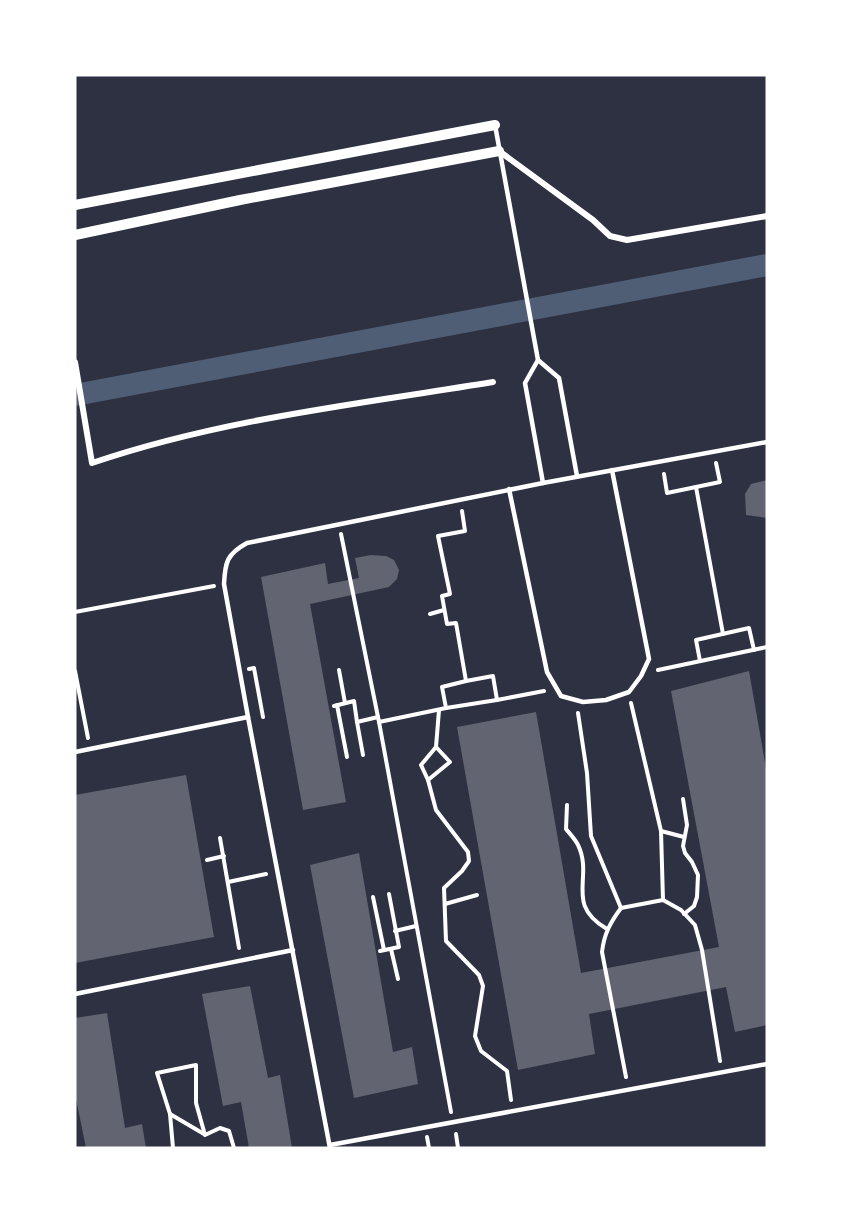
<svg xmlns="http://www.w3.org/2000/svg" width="842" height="1223" font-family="'Fira Sans',sans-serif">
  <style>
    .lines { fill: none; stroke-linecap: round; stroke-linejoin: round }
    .canal { stroke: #4f5d75; stroke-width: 22 }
    .building { fill: #626471 }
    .path { stroke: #fff; stroke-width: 4 }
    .service { stroke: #fff; stroke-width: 4.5 }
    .minor { stroke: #fff; stroke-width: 6 }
    .tertiary { stroke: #fff; stroke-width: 10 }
  </style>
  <rect width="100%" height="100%" fill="#2d3142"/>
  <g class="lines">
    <path class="canal" d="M 75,395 L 767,265"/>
  </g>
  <g class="building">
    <path d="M 767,480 L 767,518 L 746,515 L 745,494 L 751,484 Z"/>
    <path d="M 371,555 L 386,556 L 394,560 L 399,570 L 397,579 L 389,587 L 310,604 L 346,802 L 303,810 L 261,577 L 325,563 L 328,584 L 359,578 L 355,558 Z"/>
    <path d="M 749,671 L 767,774 L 767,1025 L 735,1032 L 726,987 L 589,1014 L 595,1054 L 518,1070 L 457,727 L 536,712 L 581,973 L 719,947 L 671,691 Z"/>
    <path d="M 186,775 L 214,937 L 75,963 L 75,795 Z"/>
    <path d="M 359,853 L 393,1052 L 412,1047 L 418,1084 L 354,1098 L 310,865 Z"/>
    <path d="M 250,986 L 268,1078 L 280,1075 L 292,1148 L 249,1148 L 241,1102 L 223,1106 L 202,994 Z"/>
    <path d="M 107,1013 L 125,1128 L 142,1124 L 146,1148 L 86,1148 L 75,1094 L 75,1018 Z"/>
  </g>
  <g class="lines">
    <g class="path">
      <path d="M 664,474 L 667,493 L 696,487 L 723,634"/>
      <path d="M 696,487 L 720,482 L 716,463"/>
      <path d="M 341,534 L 379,722 L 446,708 L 442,687 L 466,681 L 456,623 L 447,624 L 442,596 L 450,594 L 438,536 L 465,531 L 462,511"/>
      <path d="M 75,612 L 214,586"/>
      <path d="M 430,614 L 444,610"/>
      <path d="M 700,661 L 696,640 L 749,628 L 754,650"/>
      <path d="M 249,669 L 254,668 L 263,717"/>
      <path d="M 339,670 L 345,703"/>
      <path d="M 658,670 L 767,647"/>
      <path d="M 75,671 L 88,738"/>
      <path d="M 466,681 L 493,676 L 497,700 L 544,691"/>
      <path d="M 337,705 L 347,757"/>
      <path d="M 334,706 L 354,701 L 357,722"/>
      <path d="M 446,708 L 497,700"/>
      <path d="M 578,713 L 587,773 L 591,836 L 621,908 L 663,900 L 661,831 L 631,703"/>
      <path d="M 379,722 L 451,1112"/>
      <path d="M 436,747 L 450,762 L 428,780 L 421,765 L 436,747 L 439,710"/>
      <path d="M 363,755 L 357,722 L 378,717"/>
      <path d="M 428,780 L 436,810 L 468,852 L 469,861 L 462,871 L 444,888 L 446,941 L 479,975 L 483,986 L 475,1036 L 481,1051 L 507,1071 L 511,1100"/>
      <path d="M 683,799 L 687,825 L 683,846 L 685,853 L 692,862 L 698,875 L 697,897 L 694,906 L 684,914"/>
      <path d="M 567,805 L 566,829 C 570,834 575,839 578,845 C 594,878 564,904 607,929"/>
      <path d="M 661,831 L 684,837"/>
      <path d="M 220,838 L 239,948"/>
      <path d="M 207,860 L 224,856"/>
      <path d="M 228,882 L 266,874"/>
      <path d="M 373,897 L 384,950"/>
      <path d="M 663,900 L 681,910 L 695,925 L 702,950 L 720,1061"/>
      <path d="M 445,904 L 477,895"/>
      <path d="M 621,908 C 610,923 604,934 602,952 L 626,1077"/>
      <path d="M 395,931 L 416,926"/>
      <path d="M 391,949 L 398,979"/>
      <path d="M 380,951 L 399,947 L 389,894"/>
      <path d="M 170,1114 L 204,1134"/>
      <path d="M 456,1134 L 458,1148"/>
      <path d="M 427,1137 L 429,1148"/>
      <path d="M 173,1148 L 170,1114 L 157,1073 L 196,1065 L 196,1103 L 205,1135 L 220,1128 L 229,1131 L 234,1148"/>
    </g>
    <g class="service">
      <path d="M 495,125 L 538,360"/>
      <path d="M 543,483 L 525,383 L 538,360 L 559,378 L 577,476"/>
      <path d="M 509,489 L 547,672 L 561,696 L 583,702 L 606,700 L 629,692 L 641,676 L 649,659 L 612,470"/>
      <path d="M 248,717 L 330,1148"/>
      <path d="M 75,752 L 248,717 L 224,584 C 225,562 227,554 247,543 L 543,483 L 767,442"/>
      <path d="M 75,994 L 293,950"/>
      <path d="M 330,1145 L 767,1064"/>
    </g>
    <g class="minor">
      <path d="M 499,151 L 593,220 L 610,236 L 627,240 L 767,216"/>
      <path d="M 75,362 L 92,463 C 221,419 359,404 493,382"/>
    </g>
    <g class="tertiary">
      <path d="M 75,205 L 495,125"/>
      <path d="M 75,235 L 240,200 L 499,151"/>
    </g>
  </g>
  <rect width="842" height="1223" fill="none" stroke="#ffffff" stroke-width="153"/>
</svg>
